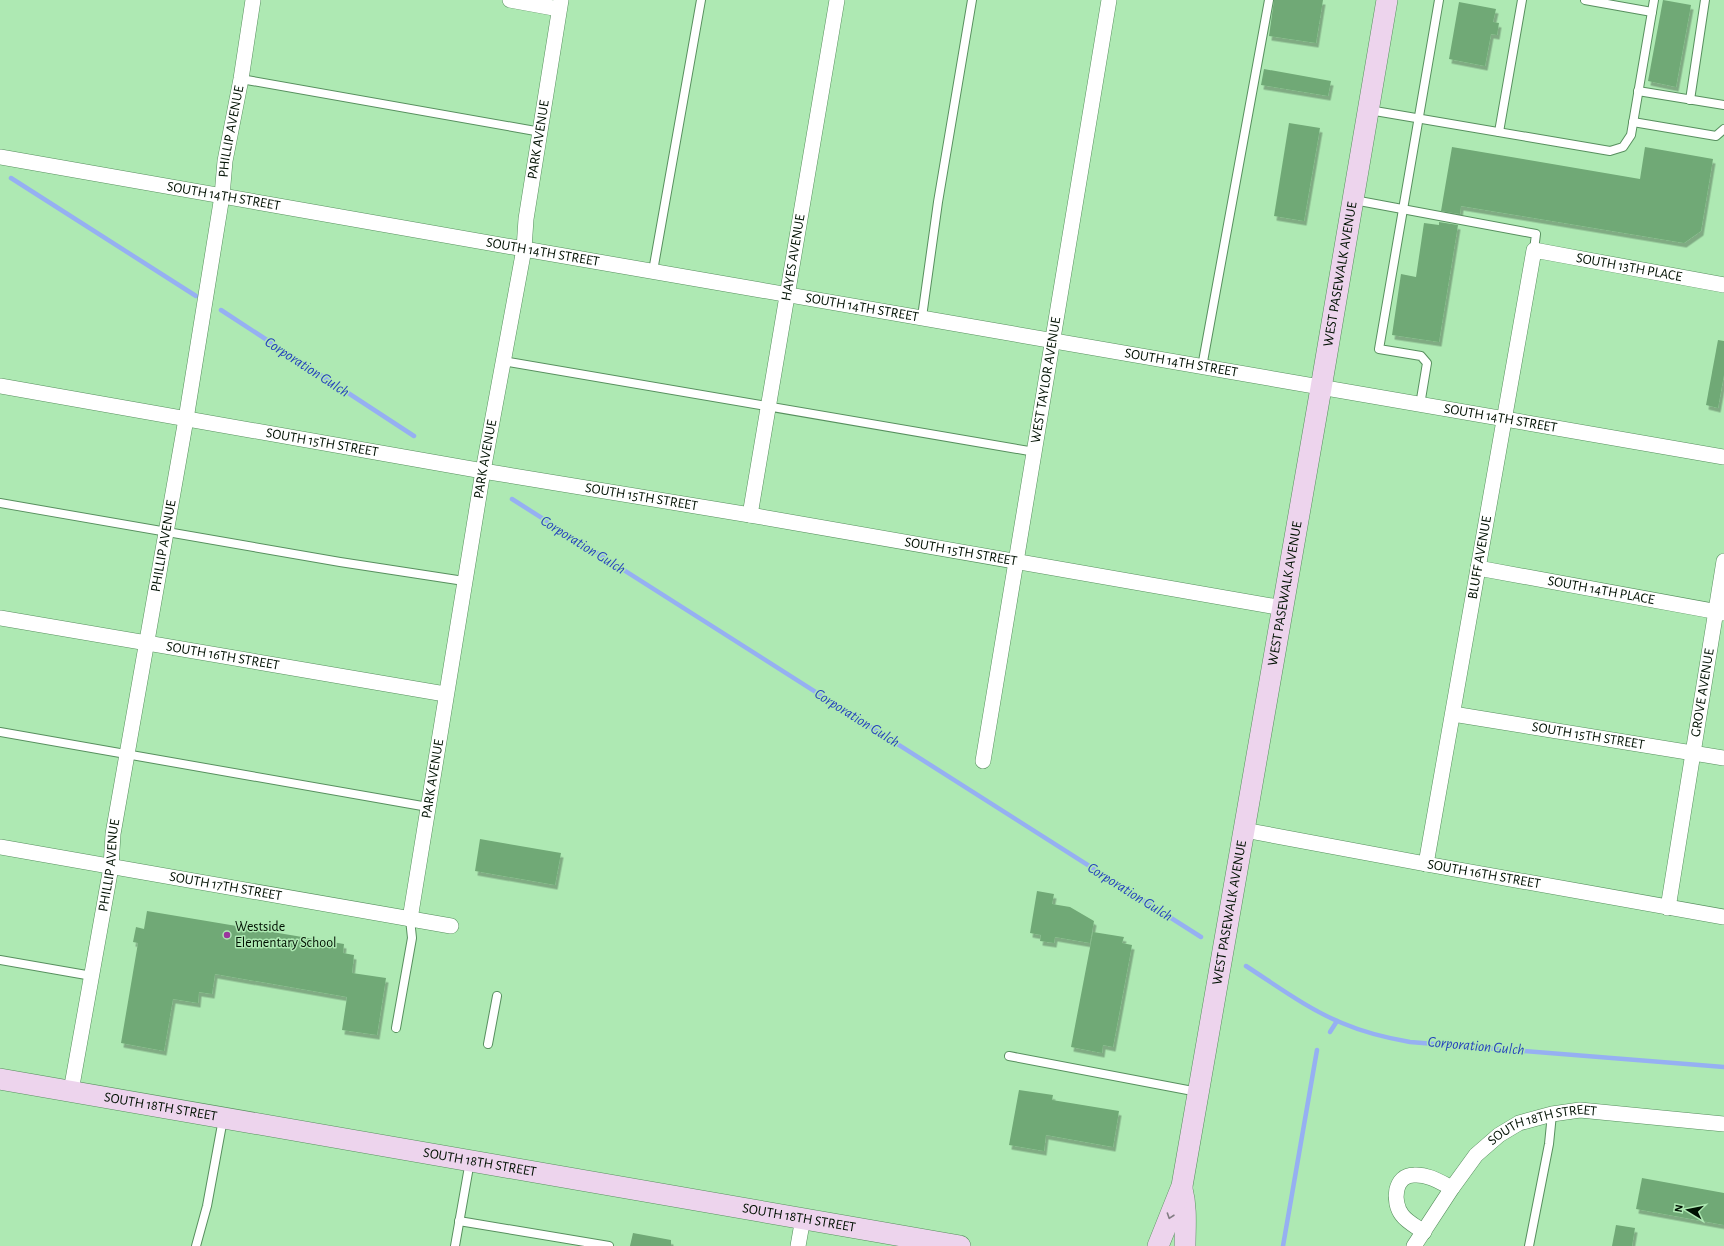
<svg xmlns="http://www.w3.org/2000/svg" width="1724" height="1246" font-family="'Alegreya Sans',sans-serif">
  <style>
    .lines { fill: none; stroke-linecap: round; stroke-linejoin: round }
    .stream { stroke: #96b0f2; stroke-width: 4.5 }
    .building { fill: #70a976; filter: url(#shadow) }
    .lane-casing { stroke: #578f5e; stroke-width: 10 }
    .street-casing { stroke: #578f5e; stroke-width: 16 }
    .secondary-casing { stroke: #578f5e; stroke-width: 22 }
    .lane { stroke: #fff; stroke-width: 8 }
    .street { stroke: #fff; stroke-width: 15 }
    .secondary { stroke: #edd4ed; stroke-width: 21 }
    .oneway { stroke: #827c83 }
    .poi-dot { fill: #9b379d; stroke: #aee9b3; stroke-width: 1.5 }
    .labels { text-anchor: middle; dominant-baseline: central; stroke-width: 3; stroke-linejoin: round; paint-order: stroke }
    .street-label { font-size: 14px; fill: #001102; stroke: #aee9b3 }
    .poi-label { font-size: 14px; fill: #001102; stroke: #aee9b3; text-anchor: start }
    .water-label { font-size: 15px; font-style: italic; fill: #2442bc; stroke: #aee9b3 }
  </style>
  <defs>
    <filter id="shadow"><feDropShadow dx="2.5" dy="4.5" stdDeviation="0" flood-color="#0004"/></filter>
  </defs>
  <rect width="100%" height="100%" fill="#aee9b3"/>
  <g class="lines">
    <g class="stream">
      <path d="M 11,178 L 196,296"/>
      <path d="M 221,310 L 414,436"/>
      <path d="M 512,499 L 1201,937"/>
      <path d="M 1246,966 C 1277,986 1308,1009 1342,1023 C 1363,1032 1387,1038 1410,1042 L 1724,1067"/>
      <path d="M 1330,1032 L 1337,1021"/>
      <path d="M 1283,1246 L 1317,1050"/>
    </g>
  </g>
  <g class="building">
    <path d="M 1274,0 L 1323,0 L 1316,43 L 1269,36 Z"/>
    <path d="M 1663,0 L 1691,5 L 1676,87 L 1648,81 Z"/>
    <path d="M 1459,2 L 1496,9 L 1493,22 L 1499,23 L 1497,35 L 1491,34 L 1485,66 L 1449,59 Z"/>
    <path d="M 1264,69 L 1331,81 L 1328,96 L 1261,85 Z"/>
    <path d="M 1289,123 L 1320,128 L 1304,221 L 1274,216 Z"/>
    <path d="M 1452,147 L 1640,179 L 1645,147 L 1713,159 L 1701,231 L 1684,243 L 1461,206 L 1460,214 L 1441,211 Z"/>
    <path d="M 1439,222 L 1458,225 L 1439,342 L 1392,335 L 1401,274 L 1416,277 L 1424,223 L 1439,225 Z"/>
    <path d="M 1718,340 L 1724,341 L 1724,375 L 1718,408 L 1706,405 Z"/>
    <path d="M 480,839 L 561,853 L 555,885 L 475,871 Z"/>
    <path d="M 1037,891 L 1054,894 L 1052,904 L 1070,907 L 1094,921 L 1090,943 L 1055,937 L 1054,943 L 1040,941 L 1041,935 L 1030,933 Z"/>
    <path d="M 147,911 L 344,944 L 343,953 L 354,955 L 352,973 L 386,978 L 377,1035 L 342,1030 L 347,997 L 215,974 L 212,994 L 199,992 L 198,1003 L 173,999 L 164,1051 L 121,1043 L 138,943 L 133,942 L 136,927 L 144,929 Z"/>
    <path d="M 1093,932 L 1124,937 L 1122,943 L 1132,945 L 1113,1047 L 1103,1045 L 1102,1053 L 1071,1047 Z"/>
    <path d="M 1019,1090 L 1053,1095 L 1052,1100 L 1119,1111 L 1113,1147 L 1046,1135 L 1044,1151 L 1009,1145 Z"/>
    <path d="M 1642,1178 L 1724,1193 L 1724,1225 L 1636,1209 Z"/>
    <path d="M 1616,1225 L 1635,1228 L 1632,1246 L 1612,1246 Z"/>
    <path d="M 633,1233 L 671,1240 L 671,1246 L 630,1246 Z"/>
  </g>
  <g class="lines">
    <defs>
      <g id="lane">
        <path d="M 1585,0 L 1652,12"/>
        <path d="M 241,79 L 541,132"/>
        <path d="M 1638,91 L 1724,105"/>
        <path d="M 1690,100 L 1705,0"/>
        <path d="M 1369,110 L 1610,151 L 1623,147 L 1631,135 L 1654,0"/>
        <path d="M 1633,122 L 1716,136 L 1724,129"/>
        <path d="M 1499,132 L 1522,0"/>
        <path d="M 1354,200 L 1536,234 L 1534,250"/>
        <path d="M 653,271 L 701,0"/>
        <path d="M 922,317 L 938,202 L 972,0"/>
        <path d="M 503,361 L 1035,452"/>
        <path d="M 1202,367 L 1269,0"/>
        <path d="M 1420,405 L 1427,363 L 1421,356 L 1379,349 L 1439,0"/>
        <path d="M 0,503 L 340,562 L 464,581"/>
        <path d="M 0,732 L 428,807"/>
        <path d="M 0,960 L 92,976"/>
        <path d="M 396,1028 L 412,938 L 410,919"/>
        <path d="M 488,1044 L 497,996"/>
        <path d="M 1009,1056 L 1198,1092"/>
        <path d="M 459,1221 L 609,1246"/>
        <path d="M 196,1246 L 207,1206 L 223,1119"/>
        <path d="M 455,1246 L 470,1161"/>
        <path d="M 1529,1246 L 1549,1144 L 1552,1114"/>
      </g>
      <g id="street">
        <path d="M 510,0 L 559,9"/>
        <path id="s1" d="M 0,157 L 524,249 L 1724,457"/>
        <path id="s2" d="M 0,386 L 483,471 L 750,515 L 1283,608"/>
        <path id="s3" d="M 750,515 L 837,0"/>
        <path id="s4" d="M 1478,568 L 1724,613"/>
        <path id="s5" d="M 0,618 L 445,694"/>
        <path id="s6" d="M 1453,714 L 1724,758"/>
        <path id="s7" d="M 983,761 L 1109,0"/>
        <path id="s8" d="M 1244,830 L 1426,864 L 1724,917"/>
        <path id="s9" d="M 0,847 L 451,926"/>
        <path id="s10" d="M 1426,864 L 1534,250 L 1724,285"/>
        <path id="s11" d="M 1668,908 L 1724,561"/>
        <path id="s12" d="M 410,919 L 483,471 L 524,249 L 526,219 L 561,0"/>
        <path id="s13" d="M 71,1091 L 111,867 L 113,834 L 186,419 L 222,196 L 225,161 L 241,79 L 253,0"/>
        <path d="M 1424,1232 C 1417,1227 1407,1222 1402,1215 C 1392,1202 1394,1175 1414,1175 C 1428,1174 1440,1182 1452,1188"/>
        <path d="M 798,1246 L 803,1218"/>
        <path id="s14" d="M 1414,1246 L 1452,1188 L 1476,1155 L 1499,1135 L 1519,1123 L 1552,1114 L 1580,1110 L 1724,1124"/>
      </g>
      <g id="secondary">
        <path id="s15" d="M 0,1079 L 960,1246"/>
        <path d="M 1182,1189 C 1187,1208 1185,1227 1185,1246"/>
        <path id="s16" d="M 1158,1246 L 1182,1186 L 1321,388 L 1387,0"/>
      </g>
    </defs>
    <use href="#lane" class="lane-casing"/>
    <use href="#street" class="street-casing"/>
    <use href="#secondary" class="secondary-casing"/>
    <use href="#lane" class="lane"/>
    <use href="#street" class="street"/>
    <use href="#secondary" class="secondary"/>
  </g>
  <defs><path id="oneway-chevron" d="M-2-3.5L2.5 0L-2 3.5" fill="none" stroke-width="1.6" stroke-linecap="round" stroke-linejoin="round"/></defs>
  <use class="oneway" href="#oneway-chevron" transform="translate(1170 1216) rotate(109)"/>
  <circle class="poi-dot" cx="227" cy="935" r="4"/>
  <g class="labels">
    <g class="street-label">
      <text stroke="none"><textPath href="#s13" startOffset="973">PHILLIP AVENUE</textPath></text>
      <text stroke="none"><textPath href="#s12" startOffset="790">PARK AVENUE</textPath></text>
      <text stroke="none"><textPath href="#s1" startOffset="227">SOUTH 14TH STREET</textPath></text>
      <text stroke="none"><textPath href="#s1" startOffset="551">SOUTH 14TH STREET</textPath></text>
      <text stroke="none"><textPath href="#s3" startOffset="261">HAYES AVENUE</textPath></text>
      <text stroke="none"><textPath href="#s10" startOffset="720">SOUTH 13TH PLACE</textPath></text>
      <text stroke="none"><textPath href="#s16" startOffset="990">WEST PASEWALK AVENUE</textPath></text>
      <text stroke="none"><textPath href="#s1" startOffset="875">SOUTH 14TH STREET</textPath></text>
      <text stroke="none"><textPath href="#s1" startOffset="1199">SOUTH 14TH STREET</textPath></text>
      <text stroke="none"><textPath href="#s7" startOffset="386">WEST TAYLOR AVENUE</textPath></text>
      <text stroke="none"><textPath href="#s1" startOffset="1523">SOUTH 14TH STREET</textPath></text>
      <text stroke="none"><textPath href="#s2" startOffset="327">SOUTH 15TH STREET</textPath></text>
      <text stroke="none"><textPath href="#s12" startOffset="466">PARK AVENUE</textPath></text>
      <text stroke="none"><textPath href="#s2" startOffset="651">SOUTH 15TH STREET</textPath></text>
      <text stroke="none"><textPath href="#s13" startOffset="553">PHILLIP AVENUE</textPath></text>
      <text stroke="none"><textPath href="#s2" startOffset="975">SOUTH 15TH STREET</textPath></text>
      <text stroke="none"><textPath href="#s10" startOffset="311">BLUFF AVENUE</textPath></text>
      <text stroke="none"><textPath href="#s4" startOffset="125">SOUTH 14TH PLACE</textPath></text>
      <text stroke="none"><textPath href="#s16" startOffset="666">WEST PASEWALK AVENUE</textPath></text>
      <text stroke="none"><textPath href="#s5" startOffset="226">SOUTH 16TH STREET</textPath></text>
      <text stroke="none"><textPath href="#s11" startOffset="218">GROVE AVENUE</textPath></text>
      <text stroke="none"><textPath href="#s6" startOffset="137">SOUTH 15TH STREET</textPath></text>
      <text stroke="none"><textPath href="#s12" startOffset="142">PARK AVENUE</textPath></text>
      <text stroke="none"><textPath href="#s13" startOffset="229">PHILLIP AVENUE</textPath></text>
      <text stroke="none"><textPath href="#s8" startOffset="244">SOUTH 16TH STREET</textPath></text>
      <text stroke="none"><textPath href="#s9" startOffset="229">SOUTH 17TH STREET</textPath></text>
      <text stroke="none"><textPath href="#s16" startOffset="342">WEST PASEWALK AVENUE</textPath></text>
      <text stroke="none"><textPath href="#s15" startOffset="163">SOUTH 18TH STREET</textPath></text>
      <text stroke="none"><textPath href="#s14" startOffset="186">SOUTH 18TH STREET</textPath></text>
      <text stroke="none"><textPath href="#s15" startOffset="487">SOUTH 18TH STREET</textPath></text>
      <text stroke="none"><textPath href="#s15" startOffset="811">SOUTH 18TH STREET</textPath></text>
    </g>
    <g class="poi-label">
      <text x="235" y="927">Westside<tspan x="235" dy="16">Elementary School</tspan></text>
    </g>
    <g class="water-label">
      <text transform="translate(307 367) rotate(33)">Corporation Gulch</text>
      <text transform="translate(583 545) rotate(32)">Corporation Gulch</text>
      <text transform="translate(857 718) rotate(32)">Corporation Gulch</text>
      <text transform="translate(1130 892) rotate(32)">Corporation Gulch</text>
      <text transform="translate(1476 1046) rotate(5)">Corporation Gulch</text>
    </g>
  </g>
  <g transform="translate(1688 1210) rotate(280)" stroke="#aee9b3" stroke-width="3" paint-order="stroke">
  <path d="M0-3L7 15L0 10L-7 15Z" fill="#001102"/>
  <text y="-6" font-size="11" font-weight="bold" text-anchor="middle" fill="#001102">N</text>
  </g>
</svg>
